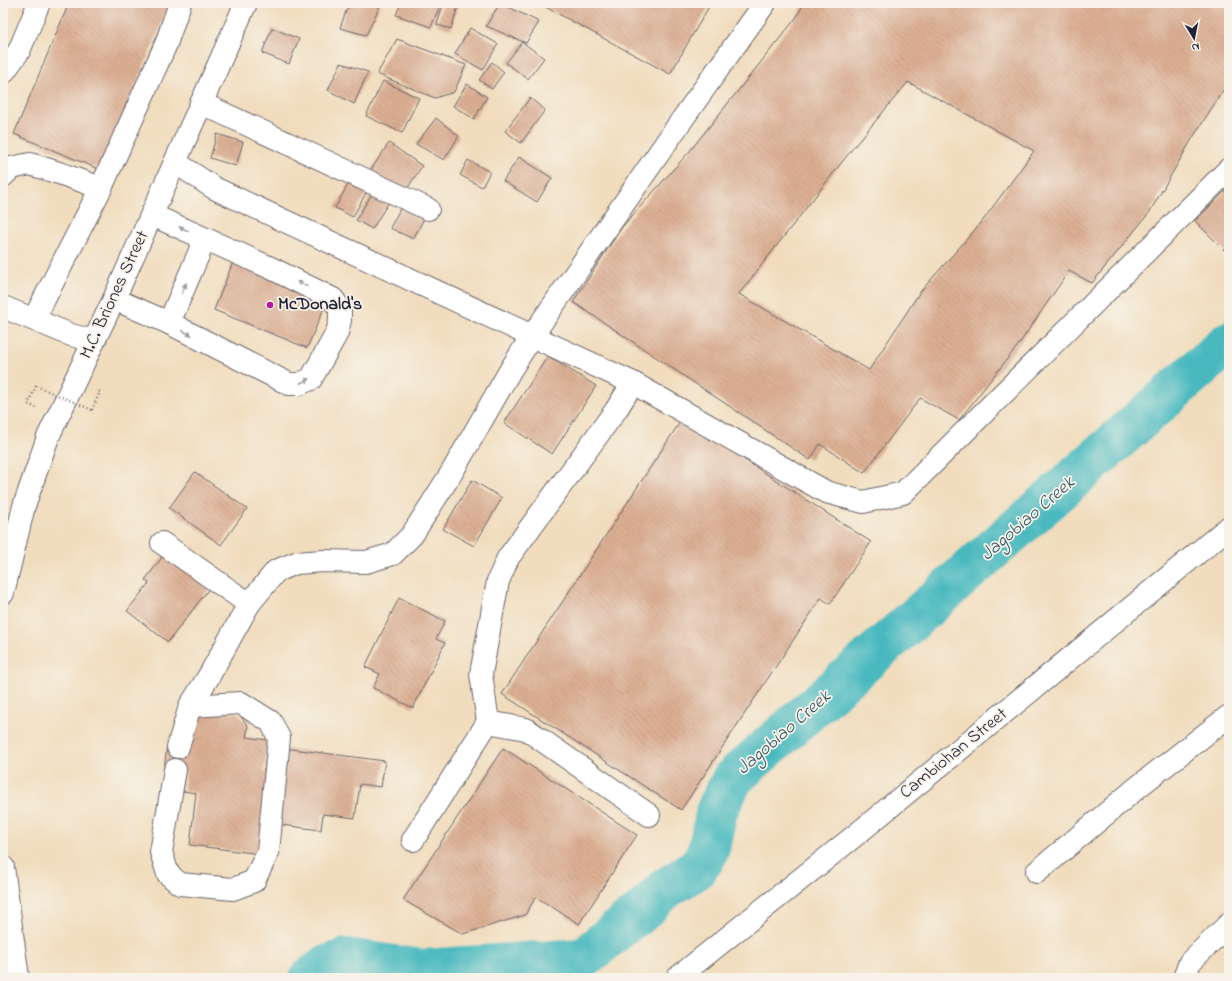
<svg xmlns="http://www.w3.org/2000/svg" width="1232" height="981" font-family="'Indie Flower',sans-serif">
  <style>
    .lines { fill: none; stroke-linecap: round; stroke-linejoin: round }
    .river { stroke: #49b9bf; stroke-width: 42 }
    .building { fill: url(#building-back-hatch); fill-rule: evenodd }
    .minor-casing { stroke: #6a6369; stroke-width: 24 }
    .major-casing { stroke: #6a6369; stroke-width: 24 }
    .path { stroke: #6a6369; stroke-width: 2.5; stroke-dasharray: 1 3; stroke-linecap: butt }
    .minor { stroke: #fff; stroke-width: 22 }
    .major { stroke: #fff; stroke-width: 22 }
    .path-bridge { stroke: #6a6369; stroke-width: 2.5; stroke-dasharray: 1 3; stroke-linecap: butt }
    .oneway { fill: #9c9ca7 }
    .poi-dot { fill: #b5179e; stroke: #f7f3e8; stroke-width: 1.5 }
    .labels { text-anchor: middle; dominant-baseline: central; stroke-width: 3.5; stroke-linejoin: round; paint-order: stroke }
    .street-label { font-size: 18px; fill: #22223b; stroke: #f7f3e8 }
    .poi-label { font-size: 18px; font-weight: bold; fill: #22223b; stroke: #f7f3e8; text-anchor: start }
    .water-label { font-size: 19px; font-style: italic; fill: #305769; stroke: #f7f3e8 }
  </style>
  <defs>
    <pattern id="building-back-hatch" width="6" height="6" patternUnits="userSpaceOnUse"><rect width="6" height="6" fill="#dbaf93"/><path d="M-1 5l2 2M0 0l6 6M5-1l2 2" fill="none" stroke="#bc9680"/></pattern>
  </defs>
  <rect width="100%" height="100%" fill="#f7f3e8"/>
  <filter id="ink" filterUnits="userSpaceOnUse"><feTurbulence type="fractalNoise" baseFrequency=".025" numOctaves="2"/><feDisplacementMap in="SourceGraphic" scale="8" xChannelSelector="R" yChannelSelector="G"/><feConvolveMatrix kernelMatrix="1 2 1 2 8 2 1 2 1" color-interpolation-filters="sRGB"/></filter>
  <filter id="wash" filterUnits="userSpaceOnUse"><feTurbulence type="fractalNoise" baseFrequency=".012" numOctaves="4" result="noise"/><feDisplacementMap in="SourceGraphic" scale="16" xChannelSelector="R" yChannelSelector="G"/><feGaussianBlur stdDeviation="0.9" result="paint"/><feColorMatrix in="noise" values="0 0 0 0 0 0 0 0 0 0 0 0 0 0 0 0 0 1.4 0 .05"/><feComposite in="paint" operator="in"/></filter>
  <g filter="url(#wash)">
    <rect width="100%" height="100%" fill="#f1ddbe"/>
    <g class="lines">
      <path class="river" d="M 310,978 L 326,966 L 347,959 L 422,970 L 583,959 L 622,926 L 643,911 L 665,889 L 695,870 L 704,859 L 709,848 L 717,810 L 733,778 L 1229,342"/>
    </g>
    <g id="blocks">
      <g class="building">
        <path d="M 69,3 L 170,3 L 101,170 L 14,134 Z"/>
        <path d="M 349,3 L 377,3 L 381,4 L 366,35 L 340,28 Z"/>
        <path d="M 401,3 L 441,3 L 431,27 L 396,15 Z"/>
        <path d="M 443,3 L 459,3 L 451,29 L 437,25 Z"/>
        <path d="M 500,3 L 539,22 L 526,43 L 486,26 Z"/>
        <path d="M 538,3 L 711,3 L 670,74 Z"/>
        <path d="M 804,3 L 1229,3 L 1229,81 L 1192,139 L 1149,213 L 1092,283 L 1069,271 L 1019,344 L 959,420 L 920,398 L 864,473 L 820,444 L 810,460 L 573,302 L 622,227 L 689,152 L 796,18 ZM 908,82 L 1034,151 L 981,223 L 920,292 L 869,370 L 739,294 L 853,148 Z"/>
        <path d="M 272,28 L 299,39 L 289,64 L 262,53 Z"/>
        <path d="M 470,28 L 498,44 L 483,70 L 455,54 Z"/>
        <path d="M 397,39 L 466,65 L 454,92 L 435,98 L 377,74 Z"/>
        <path d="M 522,42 L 544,58 L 528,79 L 506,63 Z"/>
        <path d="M 492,62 L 504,72 L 492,89 L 479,80 Z"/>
        <path d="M 341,63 L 368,72 L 354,104 L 328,90 Z"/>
        <path d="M 383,81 L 419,98 L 402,133 L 366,116 Z"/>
        <path d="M 467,84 L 487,97 L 474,119 L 453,106 Z"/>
        <path d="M 530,98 L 545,110 L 521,143 L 505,131 Z"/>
        <path d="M 436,118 L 459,136 L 444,160 L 416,144 Z"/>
        <path d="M 217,134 L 243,142 L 236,166 L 210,158 Z"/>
        <path d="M 389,143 L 422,166 L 405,192 L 370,171 Z"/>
        <path d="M 519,157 L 552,178 L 537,202 L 503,181 Z"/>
        <path d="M 468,160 L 490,172 L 482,187 L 460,175 Z"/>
        <path d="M 350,181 L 367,191 L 353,217 L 335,208 Z"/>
        <path d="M 1229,187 L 1229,255 L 1195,221 Z"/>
        <path d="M 373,192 L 389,202 L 372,229 L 356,220 Z"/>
        <path d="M 402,205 L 425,217 L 413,239 L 390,228 Z"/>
        <path d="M 233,262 L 327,301 L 307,348 L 214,310 Z"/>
        <path d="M 548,356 L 596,386 L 552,454 L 504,423 Z"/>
        <path d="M 682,419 L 871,542 L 830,604 L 821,598 L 681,810 L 502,694 Z"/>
        <path d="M 195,472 L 247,509 L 221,545 L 169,508 Z"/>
        <path d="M 472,480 L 502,498 L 474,546 L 443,529 Z"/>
        <path d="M 166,552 L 211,586 L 168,642 L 127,611 L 149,583 L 145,580 Z"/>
        <path d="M 399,598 L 445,621 L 436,639 L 445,643 L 413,708 L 373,688 L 380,674 L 365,667 Z"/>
        <path d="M 207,709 L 238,713 L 248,726 L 246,737 L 268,740 L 264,771 L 271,772 L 260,854 L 190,845 L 196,793 L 183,791 L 186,772 L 164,769 L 167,746 L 189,749 L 193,720 Z"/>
        <path d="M 284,748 L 385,761 L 381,787 L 360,784 L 355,818 L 323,814 L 321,830 L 274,824 Z"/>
        <path d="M 503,748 L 637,835 L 579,924 L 536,897 L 525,915 L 463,934 L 403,900 Z"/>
      </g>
    </g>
  </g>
  <g filter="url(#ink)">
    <use href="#blocks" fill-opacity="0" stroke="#6a6369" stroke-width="1"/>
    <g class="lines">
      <defs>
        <g id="minor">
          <path d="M 3,73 L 19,51 L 39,3"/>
          <path d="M 201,103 L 428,209"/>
          <path d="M 175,162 L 214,188 L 633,383 L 616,410 L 508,558 L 498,581 L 481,674 L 488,722 L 413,840"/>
          <path d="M 3,176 L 11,168 L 30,164 L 59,173 L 101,188"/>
          <path d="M 114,299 L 169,323 L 289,384 L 299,384 L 311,379 L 337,333 L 340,320 L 340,309 L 333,299 L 273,269 L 152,215"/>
          <path d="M 3,307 L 71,335 L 94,341"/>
          <path d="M 34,319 L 101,188 L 166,44 L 180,3"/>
          <path d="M 169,323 L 205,239"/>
          <path d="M 633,383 L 826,492 L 863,502 L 903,493 L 1229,169"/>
          <path d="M 162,543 L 249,604"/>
          <path d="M 488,722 L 526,729 L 649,815"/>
          <path d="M 178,747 L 190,706 L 209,676 L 249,604 L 276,571 L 296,563 L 323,561 L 366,562 L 393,554 L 412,535 L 452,472 L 511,369 L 532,336 L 679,124 L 765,3"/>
          <path d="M 175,770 L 161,852 L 168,874 L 180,884 L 233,889 L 254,881 L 268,852 L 279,738 L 271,722 L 241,703 L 190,706"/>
          <path d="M 1037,872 L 1139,786 L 1229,716"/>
          <path d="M 677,978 L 857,834 L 1229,527"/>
          <path d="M 1184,978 L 1190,962 L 1229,924"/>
        </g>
        <g id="major">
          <path d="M 3,593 L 24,506 L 48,437 L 114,299 L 246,3"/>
          <path d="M 3,867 L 18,978"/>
        </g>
      </defs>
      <use href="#minor" class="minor-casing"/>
      <use href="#major" class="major-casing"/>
      <g class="path">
        <path d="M 36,386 L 28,404 L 36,408"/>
        <path d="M 92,410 L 100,392 L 96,390"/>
      </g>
      <use href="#minor" class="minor"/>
      <use href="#major" class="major"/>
      <path class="path-bridge" d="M 36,386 L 92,410"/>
    </g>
    <defs><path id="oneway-solid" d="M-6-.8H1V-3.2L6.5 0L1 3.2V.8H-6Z"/></defs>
    <g class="oneway">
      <use href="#oneway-solid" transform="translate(184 229) rotate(-155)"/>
      <use href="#oneway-solid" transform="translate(302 284) rotate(-154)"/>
      <use href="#oneway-solid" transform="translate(184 288) rotate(-66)"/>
      <use href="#oneway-solid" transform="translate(187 333) rotate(27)"/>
      <use href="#oneway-solid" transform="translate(305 381) rotate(-25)"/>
    </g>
  </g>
  <circle class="poi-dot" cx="270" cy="305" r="4"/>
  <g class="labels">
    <g class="street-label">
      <text transform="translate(115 295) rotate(-65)">M.C. Briones Street</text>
      <text transform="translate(954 754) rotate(-39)">Cambiohan Street</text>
    </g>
    <g class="poi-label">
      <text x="278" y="305">McDonald's</text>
    </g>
    <g class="water-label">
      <text transform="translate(1028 519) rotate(-41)">Jagobiao Creek</text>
      <text transform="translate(784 733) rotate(-41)">Jagobiao Creek</text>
    </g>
  </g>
  <rect width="1232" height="981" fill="none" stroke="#f7f3e8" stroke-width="16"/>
  <g transform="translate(1194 38) rotate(170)" stroke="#f7f3e8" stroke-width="3" paint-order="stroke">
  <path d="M0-3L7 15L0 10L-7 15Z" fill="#22223b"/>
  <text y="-6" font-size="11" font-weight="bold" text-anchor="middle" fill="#22223b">N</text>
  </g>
</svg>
